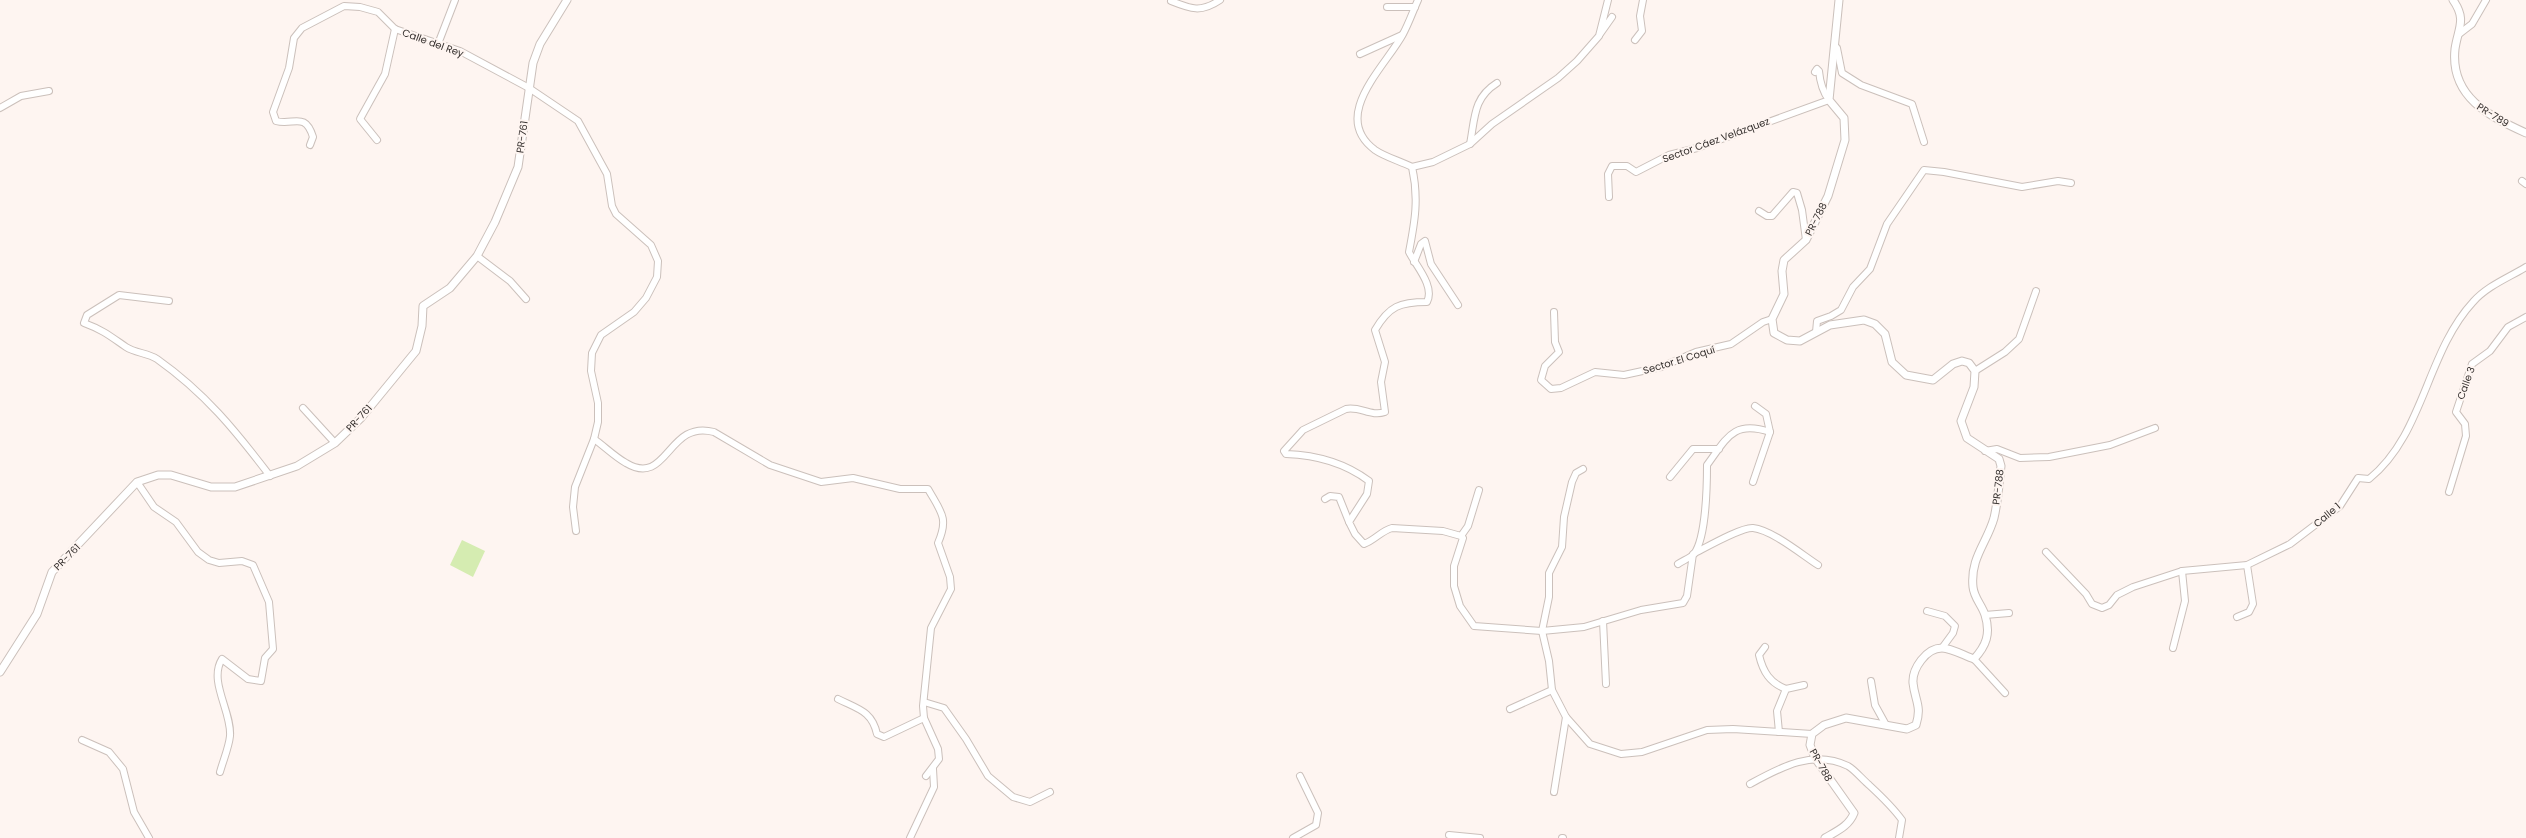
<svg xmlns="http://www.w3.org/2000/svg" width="2526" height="838" font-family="Poppins,sans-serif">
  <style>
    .green { fill: #d5ecb1 }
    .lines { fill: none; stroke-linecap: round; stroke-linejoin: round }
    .minor-casing { stroke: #cbc0bb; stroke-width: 8 }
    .tertiary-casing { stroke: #cbc0bb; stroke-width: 9 }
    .minor { stroke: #fff; stroke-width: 6 }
    .tertiary { stroke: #fff; stroke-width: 7 }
    .labels { text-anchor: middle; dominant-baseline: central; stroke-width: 4; stroke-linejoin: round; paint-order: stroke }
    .street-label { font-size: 10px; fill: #35302e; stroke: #fef5f1 }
  </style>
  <rect width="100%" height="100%" fill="#fef5f1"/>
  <path class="green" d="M 462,540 L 485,551 L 473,577 L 450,565 Z"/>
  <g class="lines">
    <defs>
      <g id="minor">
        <path d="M 1418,0 C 1413,11 1409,23 1403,34 C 1386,66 1329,116 1375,150 C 1385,157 1400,161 1412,167 C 1419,198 1415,221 1409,252 C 1416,266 1435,286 1427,302 C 1400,302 1389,306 1375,330 L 1385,362 L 1381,382 L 1385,412 C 1371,417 1360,406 1346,409 L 1303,430 L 1284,451 L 1286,454 C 1316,455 1345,463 1369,481 L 1367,494 L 1349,522 L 1355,534 L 1364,544 C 1375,540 1381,531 1392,528 L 1443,531 L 1461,536 L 1463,538 L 1454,566 L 1454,586 L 1460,606 L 1474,626 L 1542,631 L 1584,627 L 1641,610 L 1683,603 L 1687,596 L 1693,554 C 1705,548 1741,527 1753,528 C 1772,530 1801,554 1818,565"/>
        <path d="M 1171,1 C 1191,9 1201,13 1220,0"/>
        <path d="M 1387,7 L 1415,7"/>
        <path d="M 1600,34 L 1612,17"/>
        <path d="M 2459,34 L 2472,24 L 2486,0"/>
        <path d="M 1635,40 L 1642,31 L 1640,16 L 1643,0"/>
        <path d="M 438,44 L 455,0"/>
        <path d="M 1837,48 L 1842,73 L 1861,85 L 1912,104 L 1924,142"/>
        <path d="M 1360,54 L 1402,35"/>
        <path d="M 0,108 L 21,96 L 49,91"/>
        <path d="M 377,140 L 360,119 L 385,74 L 395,29"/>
        <path d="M 1470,144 C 1475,118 1473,98 1497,83"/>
        <path d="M 310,145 L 313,137 C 305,111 293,126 276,121 L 273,112 L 289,68 L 294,38 L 302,28 L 344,6 L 360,7 L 378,12 L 395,29 L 460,51 L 529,88 L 578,121 L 607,174 L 612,206 L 616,214 L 651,245 L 658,261 L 657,277 L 646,298 L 634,312 L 601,335 L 592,353 L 591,371 L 598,403 L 598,422 L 594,439 L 575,487 L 573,507 L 576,531"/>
        <path d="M 1412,167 L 1433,162 L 1470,144 L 1492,124 L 1558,78 L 1577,61 L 1599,36 L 1608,0"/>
        <path d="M 2522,181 L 2526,184"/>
        <path d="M 1609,197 L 1608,174 L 1612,166 L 1627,166 L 1636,172 L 1669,155 L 1697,148 L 1829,100 C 1822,91 1820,82 1819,71 L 1817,69 L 1815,72"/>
        <path d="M 1759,211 L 1767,216 L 1772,216 L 1793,192 L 1797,193 L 1802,210 L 1806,240"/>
        <path d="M 477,256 L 510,281 L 526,299"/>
        <path d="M 1414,262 L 1421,244 L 1425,241 L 1431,264 L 1458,305"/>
        <path d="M 169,301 L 119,295 L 87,315 L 84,323 C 103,330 110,336 126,347 C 135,353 148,353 157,359 C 205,393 235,430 270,476"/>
        <path d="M 1554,312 L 1555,342 L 1559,352 L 1545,366 L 1541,380 L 1551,389 L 1561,388 L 1595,372 L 1624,375 L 1661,367 L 1696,352 L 1731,344 L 1763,322 L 1772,319"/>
        <path d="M 1816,332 L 1817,321 L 1831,316 L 1841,310 L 1853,287 L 1870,269 L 1887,224 L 1924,170 L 1944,172 L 2022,187 L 2058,181 L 2071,183"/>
        <path d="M 1975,371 L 2005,352 L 2019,339 L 2036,291"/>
        <path d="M 303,408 L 335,443"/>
        <path d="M 594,439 C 604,446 615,457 626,463 C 668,488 667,419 714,432 L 770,465 L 821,482 L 853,478 L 900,489 L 928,489 C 941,512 949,518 938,543 L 950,577 L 951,589 L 931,628 L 923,706 L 924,718 L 938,749 L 939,759 L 926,776"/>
        <path d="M 1985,451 L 1997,449 L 2020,458 L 2049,457 L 2110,445 L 2155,428"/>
        <path d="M 1670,477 L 1693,449 L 1719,449"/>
        <path d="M 137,482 L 154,507 L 176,522 L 198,552 L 209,560 L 219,563 L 242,561 L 253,565 L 269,602 L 273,649 L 265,658 L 261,681 L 248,679 L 222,659 C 208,681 232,712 230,736 C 229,747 223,761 220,772"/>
        <path d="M 1753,482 L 1770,432 L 1766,414 L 1755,406"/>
        <path d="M 2449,492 L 2466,436 L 2465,424 L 2456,412 L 2472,364 L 2490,351 L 2508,327 L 2526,317"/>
        <path d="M 1325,499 L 1330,496 L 1339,497 L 1349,522"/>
        <path d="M 1461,536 L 1468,526 L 1479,490"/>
        <path d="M 2046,552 L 2086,594 L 2092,604 L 2102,608 L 2109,605 L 2117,595 L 2133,587 L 2182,571 L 2247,565 L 2290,544 L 2340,506 L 2358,478 L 2369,479 C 2424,435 2426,353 2473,302 C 2487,286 2508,278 2526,267"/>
        <path d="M 1678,564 C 1682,561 1690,558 1694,554 C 1706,538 1707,485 1707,465 C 1727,438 1733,420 1770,432"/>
        <path d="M 1927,611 L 1945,616 L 1955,626 L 1953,633 L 1942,648"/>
        <path d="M 1985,615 L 2009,613"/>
        <path d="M 2237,617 L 2249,612 L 2253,604 L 2247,565"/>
        <path d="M 1603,621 L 1606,684"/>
        <path d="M 1765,647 L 1759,655 C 1763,672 1770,683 1786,689"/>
        <path d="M 2173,648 L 2185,601 L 2182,571"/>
        <path d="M 1974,659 L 2005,693"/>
        <path d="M 1871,681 L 1875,705 L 1886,725"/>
        <path d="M 838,699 C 858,709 872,711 877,734 L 884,737 L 924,718"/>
        <path d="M 924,702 L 944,708 L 966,739 L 988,776 L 1013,797 L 1030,802 L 1050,792"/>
        <path d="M 1510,709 L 1552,690"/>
        <path d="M 1566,717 L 1590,744 L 1621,754 L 1642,752 L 1707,730 L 1733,729 L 1812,734"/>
        <path d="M 1779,732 L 1777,711 L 1786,689 L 1804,685"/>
        <path d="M 82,740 L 109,752 L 123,769 L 134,812 L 149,838"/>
        <path d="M 1750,784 C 1781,767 1813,749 1848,766 C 1855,770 1862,779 1868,784 C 1881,796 1892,806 1902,820 L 1899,838"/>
        <path d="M 1554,792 L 1566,717 L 1552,690 L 1549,661 L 1542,631 L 1549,597 L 1549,573 L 1562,547 L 1564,517 L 1572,482 L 1576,473 L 1583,469"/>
        <path d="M 1449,835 L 1480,838"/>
        <path d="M 910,838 L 934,787 L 933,769"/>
        <path d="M 1293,838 L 1316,825 L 1318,813 L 1300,776"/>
        <path d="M 1562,838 L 1563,838"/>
      </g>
      <g id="tertiary">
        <path d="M 2453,0 C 2467,20 2458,28 2455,49 C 2450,97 2489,116 2526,133"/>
        <path d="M 0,672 L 37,614 L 52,572 L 137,482 L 158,475 L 171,475 L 211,487 L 235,487 L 297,466 L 335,443 L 361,418 L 416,351 L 422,326 L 423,306 L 450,288 L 477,256 L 495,222 L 518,167 L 533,63 L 540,44 L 567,0"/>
        <path d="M 1825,838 C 1837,831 1849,826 1854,813 L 1815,758 L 1810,745 L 1812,734 L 1824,725 L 1846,718 L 1907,729 L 1916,725 C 1922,706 1915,701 1913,683 C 1912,669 1926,648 1942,648 C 1951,648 1965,656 1974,659 C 1986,646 1991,634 1985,615 C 1982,605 1974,598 1973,587 C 1970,558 1987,543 1994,518 C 1998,501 1999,483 2001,466 L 1999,459 L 1967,438 L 1961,421 L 1974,387 L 1975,371 L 1969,363 L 1962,361 L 1953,364 L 1933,380 L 1906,375 L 1892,362 L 1885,334 L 1875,324 L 1864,320 L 1830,325 L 1800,341 L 1787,340 L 1774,333 L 1772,319 L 1784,294 L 1782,271 L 1784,260 L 1806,240 L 1828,196 L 1845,140 L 1844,118 L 1829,100 L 1839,0"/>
      </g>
    </defs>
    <use href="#minor" class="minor-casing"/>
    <use href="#tertiary" class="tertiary-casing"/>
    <use href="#minor" class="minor"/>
    <use href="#tertiary" class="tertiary"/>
  </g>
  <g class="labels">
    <g class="street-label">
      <text transform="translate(433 43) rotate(20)">Calle del Rey</text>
      <text transform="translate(2493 115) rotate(32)">PR-789</text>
      <text transform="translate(522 137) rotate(-82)">PR-761</text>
      <text transform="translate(1716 140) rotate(-20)">Sector Cáez Velázquez</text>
      <text transform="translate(1816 219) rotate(-63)">PR-788</text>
      <text transform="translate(1679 360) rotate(-17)">Sector El Coquí</text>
      <text transform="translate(2466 383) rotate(-70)">Calle 3</text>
      <text transform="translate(359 418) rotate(-47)">PR-761</text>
      <text transform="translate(1998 487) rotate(-83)">PR-788</text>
      <text transform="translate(2327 515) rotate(-40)">Calle 1</text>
      <text transform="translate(67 557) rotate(-45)">PR-761</text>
      <text transform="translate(1821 765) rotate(61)">PR-788</text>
    </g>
  </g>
</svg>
